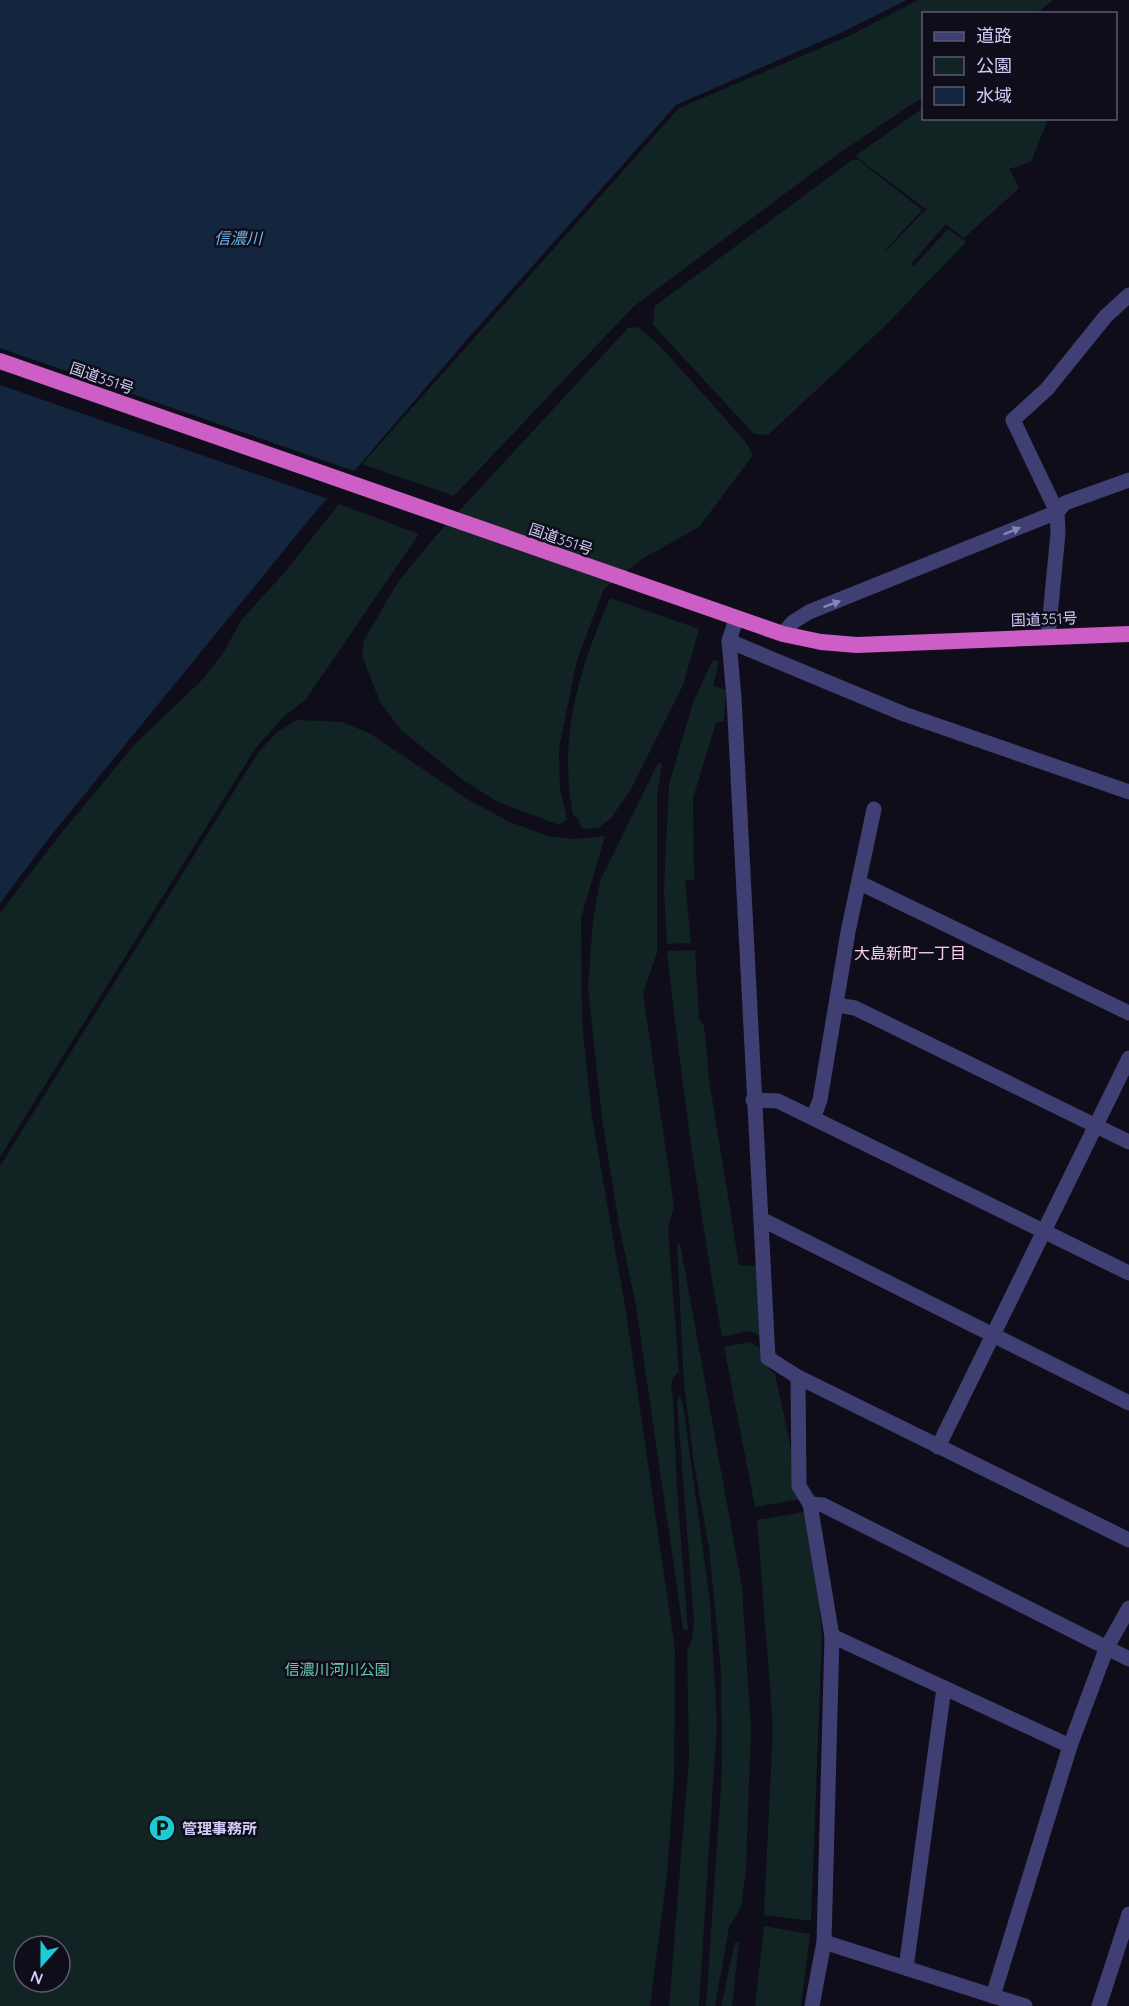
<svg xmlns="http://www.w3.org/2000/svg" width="1129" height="2006" font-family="Quicksand,'Noto Sans JP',sans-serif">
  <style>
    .green { fill: #112322; fill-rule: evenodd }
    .water { fill: #14263d }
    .pier { fill: #0f0d1a }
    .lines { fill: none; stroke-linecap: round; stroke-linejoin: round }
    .minor { stroke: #3f3f73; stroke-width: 15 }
    .tertiary { stroke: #3f3f73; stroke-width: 15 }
    .trunk { stroke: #cc5ec6; stroke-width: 16 }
    .oneway { fill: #8886b6 }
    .labels { text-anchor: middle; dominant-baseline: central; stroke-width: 5; stroke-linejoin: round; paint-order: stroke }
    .street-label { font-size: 15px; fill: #d0cef8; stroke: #0f0d1a }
    .park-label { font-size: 15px; fill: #65cdae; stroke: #0f0d1a }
    .poi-label { font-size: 15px; font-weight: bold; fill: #d0cef8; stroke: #0f0d1a; text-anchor: start }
    .water-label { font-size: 16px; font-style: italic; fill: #6ab5ea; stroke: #0f0d1a }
    .neighbourhood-label { font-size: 16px; fill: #f8cfeb; stroke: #0f0d1a }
  </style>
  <rect width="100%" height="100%" fill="#0f0d1a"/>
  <g class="green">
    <path d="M 918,0 L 1053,0 L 1037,13 L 924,14 L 923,97 L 838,154 L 633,307 L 454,496 L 362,464 L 679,108 L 851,35 Z"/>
    <path d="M 923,108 L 924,118 L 1048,119 L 1031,162 L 1009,169 L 1019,188 L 964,238 L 946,224 L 911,264 L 914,266 L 948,229 L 966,242 L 885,326 L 768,435 L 754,434 L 653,325 L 655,306 L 852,160 L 859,160 L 922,210 L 886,249 L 887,250 L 926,209 L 855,156 Z"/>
    <path d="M 638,327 L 661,347 L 745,441 L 753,455 L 699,527 L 642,559 L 604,589 L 577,660 L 559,748 L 560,788 L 567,819 L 559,825 L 496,801 L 463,780 L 401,730 L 380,702 L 362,656 L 364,640 L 398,582 L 435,537 L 628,328 Z"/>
    <path d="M 339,504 L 419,534 L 306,699 L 283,717 L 255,749 L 0,1157 L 0,913 L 59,836 L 135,744 L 204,678 L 223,653 L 242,619 L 285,572 Z"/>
    <path d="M 610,598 L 699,629 L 683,685 L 631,789 L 611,818 L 598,828 L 582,829 L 578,818 L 573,815 C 558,735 579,671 610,598 Z"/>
    <path d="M 713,660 L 719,661 L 713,686 L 726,690 L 724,721 L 716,723 L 693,798 L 694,880 L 685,881 L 691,943 L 667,944 L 664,890 L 669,784 L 694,700 Z"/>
    <path d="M 297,720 L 342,722 L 369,733 L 469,800 L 510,822 L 548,836 L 574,839 L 605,836 L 581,918 L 582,1021 L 591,1111 L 626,1312 L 675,1650 L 674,1780 L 667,1875 L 650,2006 L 0,2006 L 0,1166 L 258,753 L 276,733 ZM 24,1946 L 60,1946 L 60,1982 L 24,1982 Z"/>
    <path d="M 658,763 L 662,764 L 657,794 L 657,953 L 643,993 L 674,1206 L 668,1229 L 679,1372 C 670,1379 670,1387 673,1396 L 677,1489 L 688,1631 L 683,1629 L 636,1306 L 619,1225 L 602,1118 L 588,988 L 593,921 L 600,881 Z"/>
    <path d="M 695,950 L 699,1019 L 704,1025 L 709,1079 L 739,1265 L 756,1266 L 762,1336 L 749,1331 L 722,1337 C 699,1209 681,1081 667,951 Z"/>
    <path d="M 680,1243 L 742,1587 L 751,1728 L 746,1869 L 741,1907 L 729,1927 L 715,2006 L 706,2006 L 722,1771 L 721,1670 L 709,1548 L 694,1464 L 684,1384 L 677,1245 Z"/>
    <path d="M 749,1342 L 760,1348 L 763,1363 L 775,1374 L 802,1499 L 755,1507 L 724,1347 Z"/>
    <path d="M 679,1395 L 683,1404 L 710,1601 L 717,1722 L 699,2006 L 669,2006 L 689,1758 L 687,1650 L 692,1639 L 694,1621 L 677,1402 Z"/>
    <path d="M 804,1512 L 818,1592 L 822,1637 L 811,1921 L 764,1915 L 773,1727 L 757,1520 Z"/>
    <path d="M 764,1926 L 810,1934 L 801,2006 L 755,2006 Z"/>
    <path d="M 735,1942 L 739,1942 L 732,2006 L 721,2006 Z"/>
  </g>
  <path class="water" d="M 0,0 L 907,0 L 845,31 L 676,105 L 470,336 L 343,484 L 321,505 L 53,833 L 0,903 Z"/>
  <path class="pier" d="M 0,348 L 357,472 L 331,500 L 0,385 Z"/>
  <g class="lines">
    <g class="minor">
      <path d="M 736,619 L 729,641 L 904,714 L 1129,792"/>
      <path d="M 783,634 L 793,622 L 809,612 L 1057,512 L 1013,420 L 1047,389 L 1106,316 L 1129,295"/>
      <path d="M 729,641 L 734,698 L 768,1358 L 798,1377 L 1129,1540"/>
      <path d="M 860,883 L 1129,1013"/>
      <path d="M 837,1005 L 855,1008 L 1129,1142"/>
      <path d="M 753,1100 L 778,1101 L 1129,1273"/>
      <path d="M 813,1118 L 820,1100 L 848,932 L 874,809"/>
      <path d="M 761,1219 L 1129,1403"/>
      <path d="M 798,1377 L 799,1486 L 810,1504 L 832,1636 L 824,1942 L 812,2006"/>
      <path d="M 938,1447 L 1129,1058"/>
      <path d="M 810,1504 L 823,1505 L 1129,1659"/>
      <path d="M 832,1636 L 1070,1746"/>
      <path d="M 824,1942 L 1025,2006"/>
      <path d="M 906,1968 L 944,1688"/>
      <path d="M 993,1996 L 1070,1746 L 1107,1647 L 1129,1608"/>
      <path d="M 1099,2006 L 1129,1914"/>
    </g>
    <path class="tertiary" d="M 1048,637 L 1058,533 L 1057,512 L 1065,503 L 1129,480"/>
    <path class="trunk" d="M 0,361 L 783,634 L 821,642 L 857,645 L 1129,634"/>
  </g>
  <defs><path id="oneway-solid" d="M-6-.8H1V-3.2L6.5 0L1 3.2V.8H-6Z" transform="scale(1.5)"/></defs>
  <g class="oneway">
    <use href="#oneway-solid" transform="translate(1012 531) rotate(-22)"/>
    <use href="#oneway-solid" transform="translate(832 604) rotate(-20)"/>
  </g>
  <defs>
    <symbol id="parking-disc" viewBox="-11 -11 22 22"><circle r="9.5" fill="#1ecbd4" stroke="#0f0d1a"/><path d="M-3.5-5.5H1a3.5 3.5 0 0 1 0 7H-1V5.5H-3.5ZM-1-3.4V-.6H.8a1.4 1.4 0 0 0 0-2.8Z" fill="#111"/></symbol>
  </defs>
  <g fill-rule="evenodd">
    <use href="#parking-disc" x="147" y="1813" width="30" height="30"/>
  </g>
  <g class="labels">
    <g class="street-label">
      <text transform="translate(102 378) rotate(19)">国道351号</text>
      <text transform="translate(561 539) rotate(19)">国道351号</text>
      <text transform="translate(1044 619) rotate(-2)">国道351号</text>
    </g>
    <g class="park-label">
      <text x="337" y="1669">信濃川河川公園</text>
    </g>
    <g class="poi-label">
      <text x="182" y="1828">管理事務所</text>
    </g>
    <g class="water-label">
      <text x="238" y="238">信濃川</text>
    </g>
    <g class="neighbourhood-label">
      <text x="910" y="953">大島新町一丁目</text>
    </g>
  </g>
  <rect x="922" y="12" width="195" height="108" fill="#0f0d1a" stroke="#5c5a73" stroke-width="1.5"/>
  <rect x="934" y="32" width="30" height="9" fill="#3f3f73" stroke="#5c5a73" stroke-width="1.5"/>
  <text x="976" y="42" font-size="18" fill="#d0cef8">道路</text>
  <rect x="934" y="57" width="30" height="18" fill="#112322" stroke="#5c5a73" stroke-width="1.5"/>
  <text x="976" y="72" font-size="18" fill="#d0cef8">公園</text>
  <rect x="934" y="87" width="30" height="18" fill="#14263d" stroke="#5c5a73" stroke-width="1.5"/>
  <text x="976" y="102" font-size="18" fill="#d0cef8">水域</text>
  <g transform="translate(42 1964) rotate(201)"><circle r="28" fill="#0f0d1a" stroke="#5c5a73" stroke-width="1.5"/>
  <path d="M0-4.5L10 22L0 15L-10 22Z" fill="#1ecbd4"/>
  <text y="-9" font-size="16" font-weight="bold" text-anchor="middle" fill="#d0cef8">N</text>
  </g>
</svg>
